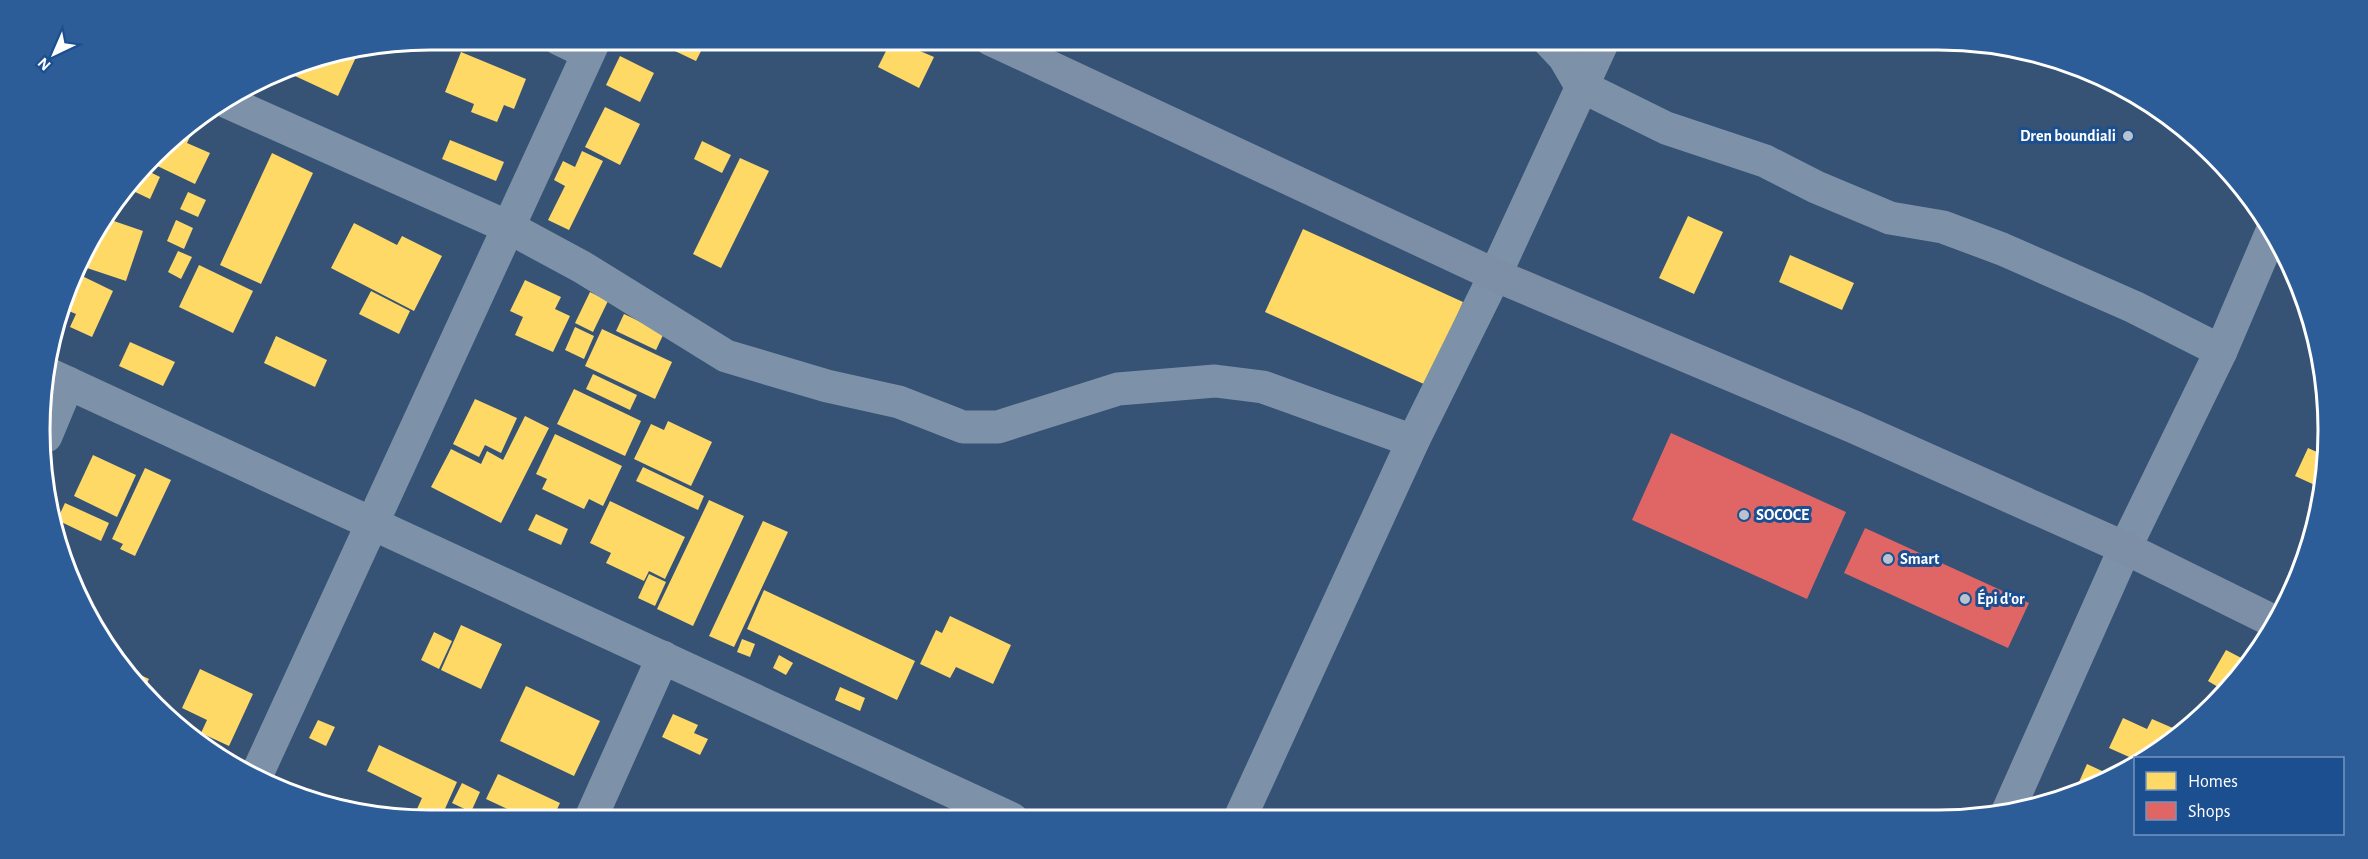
<svg xmlns="http://www.w3.org/2000/svg" width="2368" height="859" font-family="'Alegreya Sans',sans-serif">
  <style>
    .homes { fill: #ffd966 }
    .shops { fill: #e06666 }
    .lines { fill: none; stroke-linecap: round; stroke-linejoin: round }
    .minor { stroke: #7d92a8; stroke-width: 33 }
    .major { stroke: #7d8ea7; stroke-width: 33 }
    .poi-dot { fill: #b9c2ce; stroke: #1b4f8f; stroke-width: 2 }
    .labels { text-anchor: middle; dominant-baseline: central; stroke-width: 6; stroke-linejoin: round; paint-order: stroke }
    .poi-label { font-size: 16px; font-weight: bold; fill: #fff; stroke: #1b4f8f; text-anchor: start }
    .rim { fill: none; stroke: #fff; stroke-width: 3 }
  </style>
  <rect width="100%" height="100%" fill="#365274"/>
  <g class="homes">
    <path d="M 660,39 L 707,39 L 696,61 L 658,43 Z"/>
    <path d="M 892,39 L 934,57 L 919,88 L 878,67 Z"/>
    <path d="M 461,52 L 526,79 L 514,109 L 504,105 L 497,122 L 471,112 L 474,104 L 445,92 Z"/>
    <path d="M 355,54 L 357,55 L 338,96 L 280,69 Z"/>
    <path d="M 620,56 L 654,73 L 640,102 L 606,85 Z"/>
    <path d="M 605,107 L 640,124 L 620,165 L 585,147 Z"/>
    <path d="M 198,120 L 187,143 L 210,153 L 195,184 L 151,163 L 172,136 Z"/>
    <path d="M 450,140 L 504,162 L 496,181 L 442,159 Z"/>
    <path d="M 702,141 L 731,155 L 722,173 L 694,159 Z"/>
    <path d="M 582,151 L 603,161 L 569,230 L 548,220 L 565,186 L 554,180 L 563,161 L 575,167 Z"/>
    <path d="M 272,153 L 313,173 L 261,284 L 220,265 Z"/>
    <path d="M 740,158 L 769,171 L 721,268 L 693,254 Z"/>
    <path d="M 146,170 L 160,177 L 150,199 L 131,190 Z"/>
    <path d="M 188,192 L 206,200 L 198,217 L 180,209 Z"/>
    <path d="M 1688,216 L 1723,232 L 1694,294 L 1659,278 Z"/>
    <path d="M 108,219 L 143,231 L 126,281 L 84,267 L 95,237 Z"/>
    <path d="M 176,220 L 193,228 L 184,249 L 167,241 Z"/>
    <path d="M 354,223 L 397,245 L 402,236 L 442,256 L 414,311 L 331,268 Z"/>
    <path d="M 1303,229 L 1463,302 L 1426,385 L 1265,312 Z"/>
    <path d="M 178,251 L 192,257 L 181,279 L 168,272 Z"/>
    <path d="M 1790,255 L 1854,283 L 1842,310 L 1779,282 Z"/>
    <path d="M 199,265 L 253,291 L 233,333 L 179,307 Z"/>
    <path d="M 78,274 L 113,291 L 92,337 L 70,327 L 76,314 L 64,309 Z"/>
    <path d="M 525,280 L 561,297 L 555,309 L 570,316 L 553,352 L 515,335 L 523,317 L 510,311 Z"/>
    <path d="M 371,291 L 410,311 L 399,334 L 359,314 Z"/>
    <path d="M 590,292 L 608,301 L 593,332 L 575,323 Z"/>
    <path d="M 624,314 L 664,333 L 656,350 L 616,331 Z"/>
    <path d="M 575,327 L 594,336 L 584,359 L 565,350 Z"/>
    <path d="M 602,329 L 672,362 L 655,399 L 585,366 Z"/>
    <path d="M 276,336 L 327,360 L 315,387 L 264,363 Z"/>
    <path d="M 130,342 L 175,362 L 163,386 L 119,366 Z"/>
    <path d="M 593,374 L 637,395 L 630,410 L 586,389 Z"/>
    <path d="M 574,389 L 641,421 L 625,456 L 557,424 Z"/>
    <path d="M 475,399 L 517,418 L 501,453 L 485,445 L 479,457 L 453,444 Z"/>
    <path d="M 525,416 L 549,428 L 501,523 L 431,487 L 451,449 L 481,464 L 487,451 L 503,460 Z"/>
    <path d="M 668,421 L 712,442 L 691,486 L 634,459 L 651,424 L 664,430 Z"/>
    <path d="M 555,434 L 622,466 L 603,506 L 589,499 L 584,509 L 542,489 L 547,479 L 536,474 Z"/>
    <path d="M 2308,448 L 2328,457 L 2320,505 L 2311,500 L 2317,486 L 2295,476 Z"/>
    <path d="M 93,455 L 136,475 L 117,517 L 74,496 Z"/>
    <path d="M 643,467 L 704,496 L 698,510 L 636,481 Z"/>
    <path d="M 145,468 L 171,480 L 135,556 L 120,549 L 123,544 L 112,539 Z"/>
    <path d="M 709,500 L 744,516 L 693,626 L 657,609 Z"/>
    <path d="M 610,501 L 685,537 L 665,579 L 649,571 L 644,581 L 606,563 L 611,553 L 590,543 Z"/>
    <path d="M 65,503 L 109,523 L 101,541 L 57,520 Z"/>
    <path d="M 536,514 L 568,529 L 561,545 L 528,530 Z"/>
    <path d="M 763,521 L 788,532 L 734,647 L 709,636 Z"/>
    <path d="M 649,574 L 666,582 L 655,606 L 638,598 Z"/>
    <path d="M 764,590 L 915,661 L 897,700 L 747,629 Z"/>
    <path d="M 950,616 L 1011,645 L 993,684 L 956,667 L 950,678 L 920,664 L 936,630 L 942,633 Z"/>
    <path d="M 461,625 L 502,644 L 481,689 L 441,670 Z"/>
    <path d="M 434,632 L 452,641 L 439,669 L 421,660 Z"/>
    <path d="M 742,639 L 755,644 L 750,657 L 737,652 Z"/>
    <path d="M 2226,650 L 2247,661 L 2223,690 L 2208,681 Z"/>
    <path d="M 779,655 L 793,663 L 786,675 L 773,668 Z"/>
    <path d="M 126,668 L 149,679 L 145,687 L 135,676 Z"/>
    <path d="M 200,669 L 253,694 L 229,746 L 201,733 L 207,720 L 182,708 Z"/>
    <path d="M 526,686 L 600,721 L 574,776 L 500,741 Z"/>
    <path d="M 840,687 L 865,698 L 860,711 L 835,700 Z"/>
    <path d="M 673,714 L 698,725 L 694,733 L 708,739 L 700,755 L 662,737 Z"/>
    <path d="M 2123,718 L 2147,729 L 2152,719 L 2182,732 L 2143,758 L 2136,760 L 2109,748 Z"/>
    <path d="M 318,720 L 335,727 L 326,746 L 309,738 Z"/>
    <path d="M 379,745 L 457,782 L 440,820 L 413,818 L 422,798 L 367,771 Z"/>
    <path d="M 2087,764 L 2115,777 L 2075,791 Z"/>
    <path d="M 498,774 L 560,803 L 552,820 L 531,820 L 486,799 Z"/>
    <path d="M 462,783 L 480,792 L 471,812 L 452,803 Z"/>
  </g>
  <g class="shops">
    <path d="M 1671,433 L 1846,512 L 1807,599 L 1632,520 Z"/>
    <path d="M 1865,528 L 2029,603 L 2008,648 L 1844,573 Z"/>
  </g>
  <g class="lines">
    <g class="minor">
      <path d="M 559,39 L 588,53"/>
      <path d="M 1547,39 L 1564,57 L 1581,86 L 1666,128 L 1765,161 L 1816,187 L 1890,218 L 1943,227 L 2002,249 L 2134,307 L 2221,351"/>
      <path d="M 227,102 L 508,227 L 582,267 L 726,356 L 827,386 L 899,402 L 963,427 L 998,427 L 1118,389 L 1215,381 L 1263,387 L 1413,441"/>
      <path d="M 44,372 L 1012,819"/>
      <path d="M 46,436 L 68,383"/>
      <path d="M 257,774 L 595,39"/>
      <path d="M 2008,811 L 2125,548 L 2221,351 L 2273,229"/>
      <path d="M 1240,818 L 1413,441 L 1495,275 L 1604,39"/>
      <path d="M 590,820 L 663,657"/>
    </g>
    <path class="major" d="M 990,39 L 1495,275 L 1854,427 L 2125,548 L 2277,623"/>
  </g>
  <g class="poi-dot">
    <circle cx="2128" cy="136" r="6"/>
    <circle cx="1744" cy="515" r="6"/>
    <circle cx="1888" cy="559" r="6"/>
    <circle cx="1965" cy="599" r="6"/>
  </g>
  <g class="labels">
    <g class="poi-label">
      <text x="2116" y="136" text-anchor="end">Dren boundiali</text>
      <text x="1756" y="515">SOCOCE</text>
      <text x="1900" y="559">Smart</text>
      <text x="1977" y="599">Épi d'or</text>
    </g>
  </g>
  <path d="M0 0H2368V859H0ZM430 50H1938A380 380 0 0 1 2318 430V430A380 380 0 0 1 1938 810H430A380 380 0 0 1 50 430V430A380 380 0 0 1 430 50Z" fill="#2d5d98" fill-rule="evenodd"/>
  <path class="rim" d="M430 50H1938A380 380 0 0 1 2318 430V430A380 380 0 0 1 1938 810H430A380 380 0 0 1 50 430V430A380 380 0 0 1 430 50Z"/>
  <rect x="2134" y="757" width="210" height="78" fill="#1b4f8f" stroke="#7695bc" stroke-width="1.5"/>
  <rect x="2146" y="772" width="30" height="18" fill="#ffd966" stroke="#7695bc" stroke-width="1.5"/>
  <text x="2188" y="787" font-size="18" fill="#ffffff">Homes</text>
  <rect x="2146" y="802" width="30" height="18" fill="#e06666" stroke="#7695bc" stroke-width="1.5"/>
  <text x="2188" y="817" font-size="18" fill="#ffffff">Shops</text>
  <g transform="translate(54 54) rotate(224)" stroke="#1b4f8f" stroke-width="4.5" paint-order="stroke">
  <path d="M0-4.5L10 22L0 15L-10 22Z" fill="#ffffff"/>
  <text y="-9" font-size="16" font-weight="bold" text-anchor="middle" fill="#ffffff">N</text>
  </g>
</svg>
